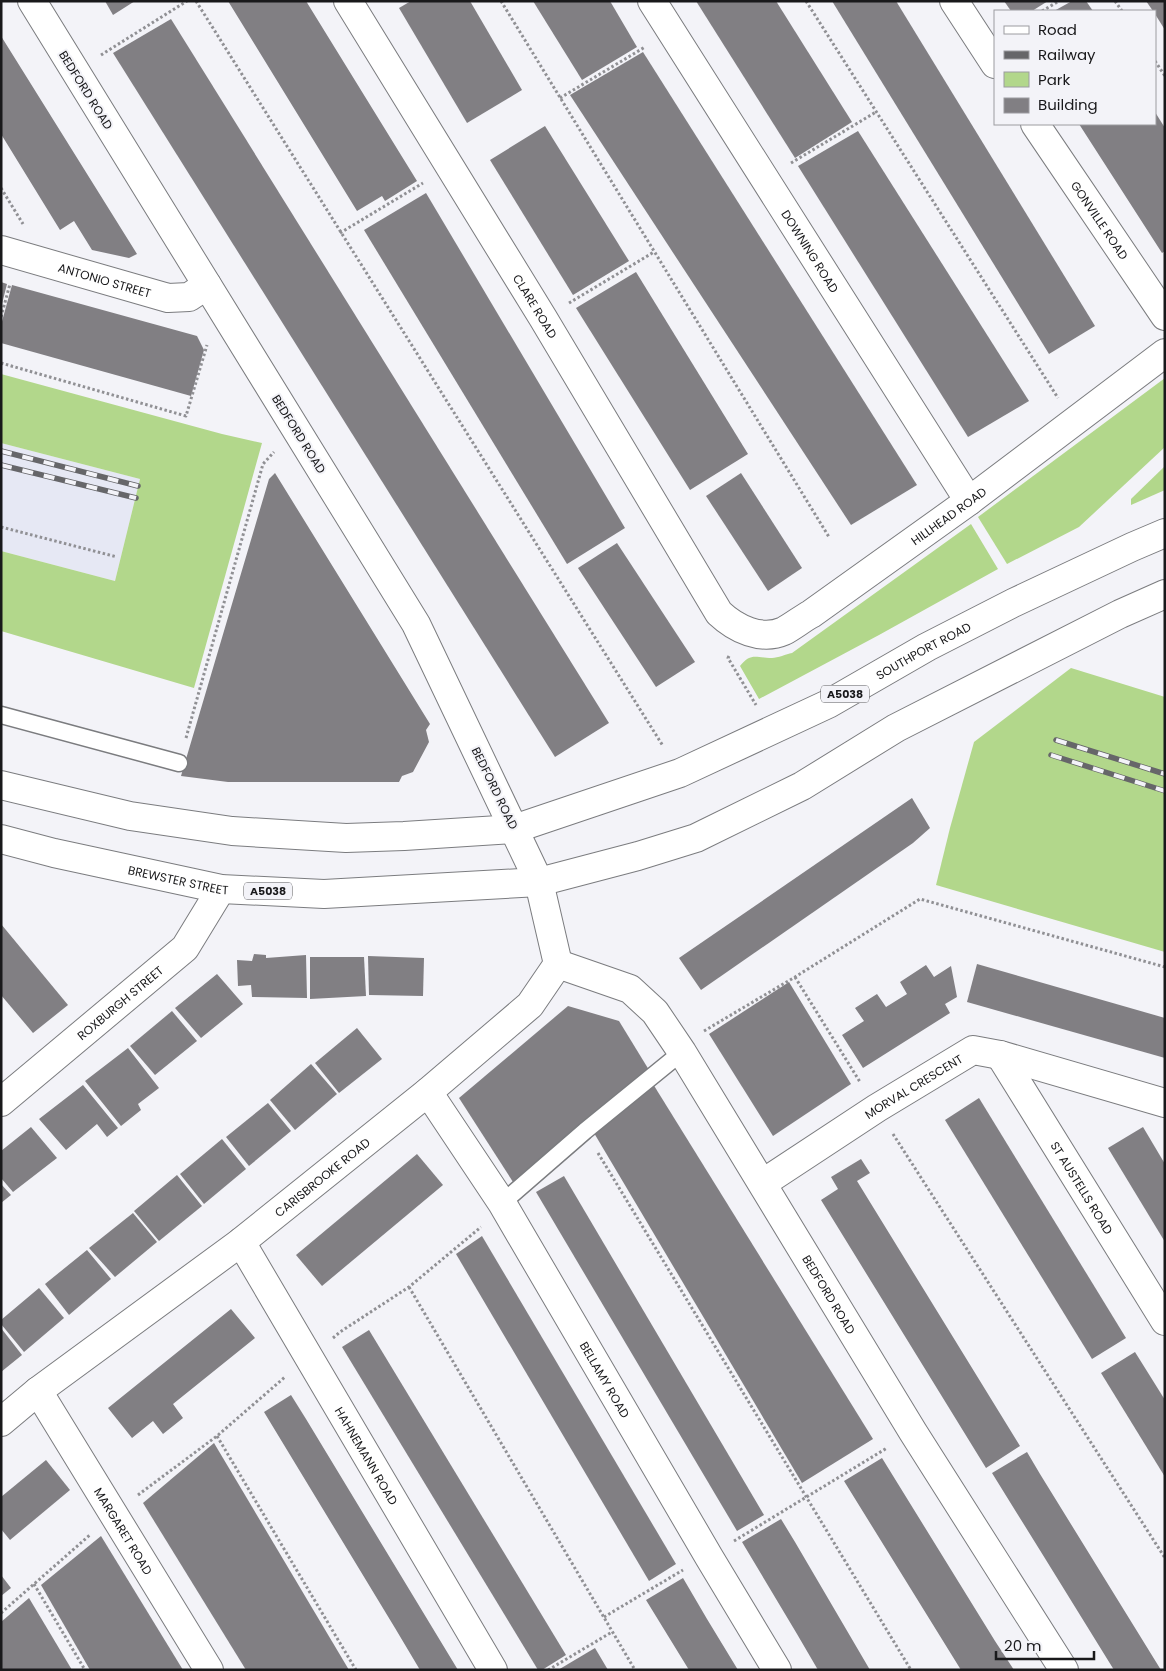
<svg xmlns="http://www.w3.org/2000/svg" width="1166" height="1671" font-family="Poppins,sans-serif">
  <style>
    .built { fill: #e6e8f4 }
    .green { fill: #b2d78b }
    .building { fill: #817f83 }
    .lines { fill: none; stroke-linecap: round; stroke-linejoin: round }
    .lane-casing { stroke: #7b7c7f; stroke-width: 19 }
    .street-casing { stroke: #7b7c7f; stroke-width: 30 }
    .primary-casing { stroke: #7b7c7f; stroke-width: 30 }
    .path { stroke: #909094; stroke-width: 3; stroke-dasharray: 2.5 2.5; stroke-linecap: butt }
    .lane { stroke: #fff; stroke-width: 16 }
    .street { stroke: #fff; stroke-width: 28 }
    .primary { stroke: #fff; stroke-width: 28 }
    .rail-casing { stroke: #666669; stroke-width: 5.5 }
    .rail { stroke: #f3f3f8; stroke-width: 4; stroke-dasharray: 11; stroke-linecap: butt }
    .labels { text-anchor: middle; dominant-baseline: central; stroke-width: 4; stroke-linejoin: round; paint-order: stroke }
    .shield { fill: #f3f3f8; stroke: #5a5a5d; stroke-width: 1 }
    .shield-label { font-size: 11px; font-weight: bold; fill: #19191b }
    .street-label { font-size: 12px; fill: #19191b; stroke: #f3f3f8 }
  </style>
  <rect width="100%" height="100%" fill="#f3f3f8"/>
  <path class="built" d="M 1,443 L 140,479 L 115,581 L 1,551 Z"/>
  <g class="green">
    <path d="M 1,374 L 222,434 L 262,443 L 194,688 L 1,631 L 1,551 L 115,581 L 140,479 L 1,443 Z"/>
    <path d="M 1165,378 L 1165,447 L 1079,527 L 1007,564 L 978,517 Z"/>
    <path d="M 1165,466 L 1165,490 L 1131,505 L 1131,499 Z"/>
    <path d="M 971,524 L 998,569 L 879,635 L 759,699 L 740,666 C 751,652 756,658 772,658 C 778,658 786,654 792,653 Z"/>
    <path d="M 1071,668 L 1165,697 L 1165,952 L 936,885 L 950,828 L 974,742 Z"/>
  </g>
  <g class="building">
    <path d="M 105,1 L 135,1 L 113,15 Z"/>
    <path d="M 228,1 L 306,1 L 417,181 L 385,201 L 382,196 L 357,211 Z"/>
    <path d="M 411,1 L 470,1 L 522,90 L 467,123 L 399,8 Z"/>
    <path d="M 533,1 L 610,1 L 637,47 L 582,80 Z"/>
    <path d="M 696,1 L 776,1 L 852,122 L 795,158 Z"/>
    <path d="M 832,1 L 896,1 L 1095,326 L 1049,354 Z"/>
    <path d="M 1004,1 L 1048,1 L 1032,11 L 1011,11 Z"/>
    <path d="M 1072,1 L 1086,1 L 1093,11 L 1054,11 Z"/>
    <path d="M 1146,1 L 1165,1 L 1165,30 L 1155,14 L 1155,11 L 1153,11 Z"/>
    <path d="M 171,19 L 609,723 L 555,757 L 113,53 Z"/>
    <path d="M 1,36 L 137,254 L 129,258 L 92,250 L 74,221 L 60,230 L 1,134 Z"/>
    <path d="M 643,52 L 917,485 L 851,525 L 570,95 Z"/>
    <path d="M 1155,112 L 1165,128 L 1165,251 L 1162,253 L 1079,124 L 1155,124 Z"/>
    <path d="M 545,126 L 629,261 L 573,295 L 490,160 Z"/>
    <path d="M 858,131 L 1029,401 L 968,437 L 798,166 Z"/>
    <path d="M 426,193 L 625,528 L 567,564 L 364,230 Z"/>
    <path d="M 636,272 L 748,454 L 690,490 L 576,308 Z"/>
    <path d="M 1,282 L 7,284 L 2,304 L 1,304 Z"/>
    <path d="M 12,285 L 197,336 L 204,350 L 191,396 L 1,343 L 1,325 Z"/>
    <path d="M 275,473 L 430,724 L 426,730 L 429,742 L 413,772 L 402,776 L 399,782 L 228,782 L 181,776 L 269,479 Z"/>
    <path d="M 741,473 L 802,568 L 768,591 L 706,496 Z"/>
    <path d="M 617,543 L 695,662 L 656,687 L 578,568 Z"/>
    <path d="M 912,798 L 930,828 L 913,843 L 701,990 L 679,958 Z"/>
    <path d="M 1,924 L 68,1005 L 33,1033 L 1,995 Z"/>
    <path d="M 254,954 L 266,955 L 266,958 L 306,955 L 307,998 L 252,997 L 251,985 L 238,986 L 237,960 L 252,961 Z"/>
    <path d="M 368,956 L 424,958 L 423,996 L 369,995 Z"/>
    <path d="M 310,957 L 364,957 L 366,996 L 310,999 Z"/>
    <path d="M 977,964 L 1165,1018 L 1165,1058 L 967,1002 Z"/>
    <path d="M 926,965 L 934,977 L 951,966 L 957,997 L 945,1004 L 950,1013 L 863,1068 L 842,1035 L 864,1021 L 855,1008 L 877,994 L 886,1007 L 907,994 L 900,982 Z"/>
    <path d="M 217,974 L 243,1004 L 201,1038 L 175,1008 Z"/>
    <path d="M 789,982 L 851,1084 L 773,1136 L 709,1034 Z"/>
    <path d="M 568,1006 L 619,1021 L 649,1070 L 513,1182 L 459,1098 Z"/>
    <path d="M 172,1011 L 197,1041 L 155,1075 L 130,1046 Z"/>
    <path d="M 357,1028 L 382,1059 L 339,1093 L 315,1063 Z"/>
    <path d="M 128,1048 L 159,1088 L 138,1104 L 141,1110 L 121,1126 L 85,1081 Z"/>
    <path d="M 311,1064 L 337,1094 L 295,1130 L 270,1100 Z"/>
    <path d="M 653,1084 L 873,1439 L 802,1483 L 594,1133 Z"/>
    <path d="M 83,1085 L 118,1128 L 107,1137 L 97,1124 L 66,1150 L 39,1119 Z"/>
    <path d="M 979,1098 L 1126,1338 L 1092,1359 L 945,1120 Z"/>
    <path d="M 268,1103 L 291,1131 L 249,1166 L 226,1137 Z"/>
    <path d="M 31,1127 L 57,1158 L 13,1192 L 1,1178 L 1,1151 Z"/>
    <path d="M 1143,1127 L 1165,1164 L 1165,1242 L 1108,1148 Z"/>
    <path d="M 222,1139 L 246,1169 L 204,1204 L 180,1174 Z"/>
    <path d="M 417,1154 L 443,1185 L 322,1286 L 296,1255 Z"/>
    <path d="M 861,1159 L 870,1173 L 857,1181 L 1020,1446 L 986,1468 L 821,1200 L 838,1189 L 831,1177 Z"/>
    <path d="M 177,1175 L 202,1206 L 159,1241 L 134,1211 Z"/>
    <path d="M 564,1176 L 764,1515 L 737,1531 L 536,1192 Z"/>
    <path d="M 1,1184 L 11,1195 L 1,1203 Z"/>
    <path d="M 133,1213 L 157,1242 L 115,1277 L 89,1248 Z"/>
    <path d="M 482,1236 L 676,1564 L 649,1581 L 456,1254 Z"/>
    <path d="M 87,1250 L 111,1279 L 69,1315 L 45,1284 Z"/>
    <path d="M 39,1288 L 64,1318 L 24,1352 L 1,1324 L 1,1320 Z"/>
    <path d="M 231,1309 L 255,1338 L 173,1404 L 183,1418 L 163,1434 L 153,1421 L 132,1438 L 108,1408 Z"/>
    <path d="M 1,1328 L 22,1355 L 1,1372 Z"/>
    <path d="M 369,1330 L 566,1655 L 542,1670 L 538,1670 L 342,1347 Z"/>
    <path d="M 1135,1352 L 1165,1400 L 1165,1477 L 1101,1373 Z"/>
    <path d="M 291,1395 L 306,1419 L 458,1670 L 420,1670 L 395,1628 L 264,1412 Z"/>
    <path d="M 214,1443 L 349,1670 L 246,1670 L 143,1503 Z"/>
    <path d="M 1027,1452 L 1040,1474 L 1161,1670 L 1114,1670 L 1046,1560 L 992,1473 Z"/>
    <path d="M 882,1458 L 995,1641 L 1014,1670 L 961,1670 L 844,1481 Z"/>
    <path d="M 46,1460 L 70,1490 L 10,1540 L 1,1529 L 1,1497 Z"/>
    <path d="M 781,1519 L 795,1542 L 870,1670 L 818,1670 L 797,1634 L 742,1542 Z"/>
    <path d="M 101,1536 L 183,1670 L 90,1670 L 41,1585 Z"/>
    <path d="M 1,1575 L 11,1588 L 1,1596 Z"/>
    <path d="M 683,1578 L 707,1619 L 738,1670 L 689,1670 L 646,1600 Z"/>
    <path d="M 29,1598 L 72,1670 L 1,1670 L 1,1622 Z"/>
    <path d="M 595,1648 L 608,1670 L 558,1670 Z"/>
  </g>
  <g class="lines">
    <defs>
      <g id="lane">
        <path d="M 1,715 L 179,763"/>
        <path d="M 502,1203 L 585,1131 L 682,1052"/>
      </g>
      <g id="street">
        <path id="s1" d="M 348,1 L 543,318 L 719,613 C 736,629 761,641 784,631 C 793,626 802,619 811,614 L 969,501 L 1165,353"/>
        <path id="s2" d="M 652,1 L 969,501"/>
        <path d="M 954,1 L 995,64"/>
        <path id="s3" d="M 1035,124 L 1165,316"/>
        <path id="s4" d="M 1,250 L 168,298 L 189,297 L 207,285"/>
        <path id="s5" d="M 558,964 L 630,989 L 655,1012 L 682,1052 L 913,1432 L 1064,1670"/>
        <path id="s6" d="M 1000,1055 L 1165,1321"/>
        <path id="s7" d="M 428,1092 L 502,1203 L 709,1557 L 777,1670"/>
        <path id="s8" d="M 1,1102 L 185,948 L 221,889"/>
        <path id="s9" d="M 763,1183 L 877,1108 L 973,1050 L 1000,1055 L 1165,1103"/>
        <path id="s10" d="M 241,1242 L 493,1670"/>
        <path id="s11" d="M 38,1391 L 209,1670"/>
        <path id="s12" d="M 1,1422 L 38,1391 L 241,1242 L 428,1092 L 530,1005 L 558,964 L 539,882 L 416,624 L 32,1"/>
      </g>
      <g id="primary">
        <path id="s13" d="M 1,785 L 130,816 L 232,831 L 346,838 L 404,836 L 514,829 L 680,773 L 828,704 L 927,647 L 1013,603 L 1132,547 L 1165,533"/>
        <path id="s14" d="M 1,839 L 54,853 L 221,889 L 324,894 L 539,882 L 638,856 L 696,838 L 802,786 L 896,728 L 1120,614 L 1165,594"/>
      </g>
    </defs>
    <use href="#lane" class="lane-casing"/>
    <use href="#street" class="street-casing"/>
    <use href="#primary" class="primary-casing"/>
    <g class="path">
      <path d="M 196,1 L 663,746"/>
      <path d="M 501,1 L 829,537"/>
      <path d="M 806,1 L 1058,398"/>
      <path d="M 1115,1 L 1122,11"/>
      <path d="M 1042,11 L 1059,1"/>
      <path d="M 101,55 L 187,1"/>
      <path d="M 1155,61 L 1165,76"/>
      <path d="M 560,98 L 645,47"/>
      <path d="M 791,163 L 876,112"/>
      <path d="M 1,188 L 23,224"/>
      <path d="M 340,233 L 423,183"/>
      <path d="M 569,303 L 654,252"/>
      <path d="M 1,317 L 10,284"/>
      <path d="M 1,363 L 186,416 L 207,345"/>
      <path d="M 1,527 L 117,557"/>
      <path d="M 729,656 L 728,658 L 756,705"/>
      <path d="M 186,738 L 263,464 L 274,452"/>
      <path d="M 795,977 L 860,1082"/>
      <path d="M 704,1031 L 795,977 L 920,899 L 1165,967"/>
      <path d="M 893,1134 L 1165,1558"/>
      <path d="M 598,1153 L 911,1670"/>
      <path d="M 409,1287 L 635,1670"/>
      <path d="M 333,1338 L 340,1332 L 409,1287 L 481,1227"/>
      <path d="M 217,1436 L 356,1670"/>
      <path d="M 138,1495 L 217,1436 L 285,1377"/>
      <path d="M 734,1541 L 887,1448"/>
      <path d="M 34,1584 L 85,1670"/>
      <path d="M 1,1613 L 91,1534"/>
      <path d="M 604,1617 L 683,1570"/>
      <path d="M 548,1670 L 612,1632"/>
    </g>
    <use href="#lane" class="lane"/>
    <use href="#street" class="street"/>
    <use href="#primary" class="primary"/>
    <defs>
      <g id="rail">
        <path d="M 1,451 L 138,486"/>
        <path d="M 1,465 L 136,498"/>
        <path d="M 1056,740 L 1165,774"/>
        <path d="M 1051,755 L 1165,791"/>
      </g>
    </defs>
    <use href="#rail" class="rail-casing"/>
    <use href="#rail" class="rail"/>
  </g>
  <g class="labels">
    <g class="shield">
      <rect x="821" y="685.5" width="48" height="17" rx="4"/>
      <rect x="244" y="882.5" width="48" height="17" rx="4"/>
    </g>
    <g class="shield-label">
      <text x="845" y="694">A5038</text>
      <text x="268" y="891">A5038</text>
    </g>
    <g class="street-label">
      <text transform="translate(86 90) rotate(58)">BEDFORD ROAD</text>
      <text stroke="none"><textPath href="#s3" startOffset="116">GONVILLE ROAD</textPath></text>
      <text stroke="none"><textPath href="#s2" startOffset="296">DOWNING ROAD</textPath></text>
      <text stroke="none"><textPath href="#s4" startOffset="108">ANTONIO STREET</textPath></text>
      <text stroke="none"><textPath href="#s1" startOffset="358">CLARE ROAD</textPath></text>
      <text transform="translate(299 434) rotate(58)">BEDFORD ROAD</text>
      <text stroke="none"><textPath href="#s1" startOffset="988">HILLHEAD ROAD</textPath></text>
      <text stroke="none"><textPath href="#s13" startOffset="966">SOUTHPORT ROAD</textPath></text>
      <text transform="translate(495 788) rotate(64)">BEDFORD ROAD</text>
      <text stroke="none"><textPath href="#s14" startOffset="182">BREWSTER STREET</textPath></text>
      <text stroke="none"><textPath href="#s8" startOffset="155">ROXBURGH STREET</textPath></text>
      <text stroke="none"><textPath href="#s9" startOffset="179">MORVAL CRESCENT</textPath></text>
      <text stroke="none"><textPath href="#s12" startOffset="404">CARISBROOKE ROAD</textPath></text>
      <text stroke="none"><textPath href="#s6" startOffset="156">ST AUSTELLS ROAD</textPath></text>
      <text stroke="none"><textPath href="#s5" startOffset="442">BEDFORD ROAD</textPath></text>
      <text stroke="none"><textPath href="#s7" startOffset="338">BELLAMY ROAD</textPath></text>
      <text stroke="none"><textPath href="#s10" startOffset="248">HAHNEMANN ROAD</textPath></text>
      <text stroke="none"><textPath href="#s11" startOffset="164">MARGARET ROAD</textPath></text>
    </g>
  </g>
  <rect width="1166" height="1671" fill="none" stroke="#19191b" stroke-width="5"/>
  <rect x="994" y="10" width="162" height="115" fill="#f3f3f8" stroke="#9c9ca0"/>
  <rect x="1004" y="26" width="25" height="8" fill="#ffffff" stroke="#9c9ca0"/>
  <text x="1038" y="35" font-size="15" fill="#19191b">Road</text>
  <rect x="1004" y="51" width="25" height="8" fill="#666669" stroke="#9c9ca0"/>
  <text x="1038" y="60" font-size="15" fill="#19191b">Railway</text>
  <rect x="1004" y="72" width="25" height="15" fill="#b2d78b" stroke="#9c9ca0"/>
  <text x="1038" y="85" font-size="15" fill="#19191b">Park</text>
  <rect x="1004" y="98" width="25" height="15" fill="#817f83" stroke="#9c9ca0"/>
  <text x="1038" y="110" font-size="15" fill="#19191b">Building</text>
  <path d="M996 1651v8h98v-8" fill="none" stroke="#19191b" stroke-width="2.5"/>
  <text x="1004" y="1651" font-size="15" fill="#19191b" stroke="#f3f3f8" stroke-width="4" paint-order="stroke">20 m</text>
</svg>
